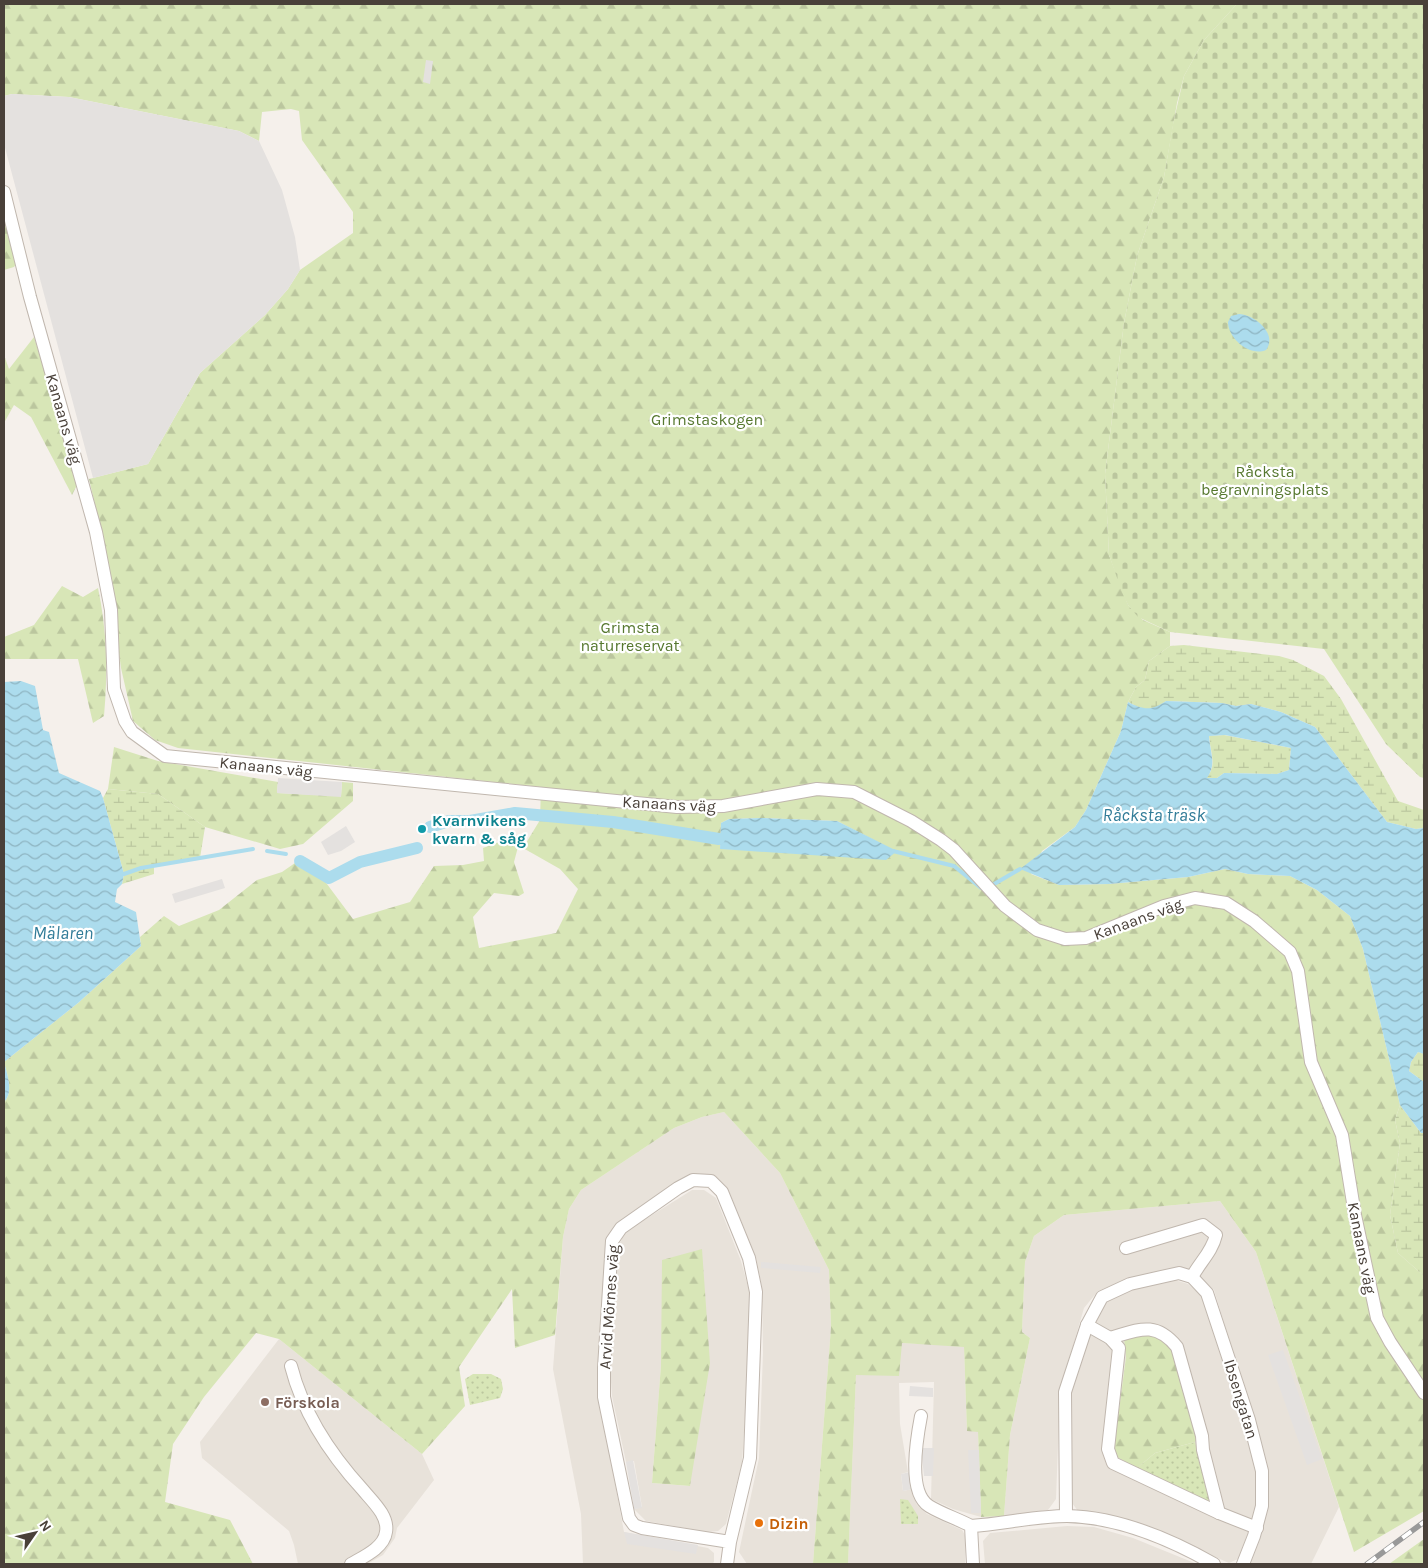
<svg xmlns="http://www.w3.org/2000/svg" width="1428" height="1568" font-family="Karla,sans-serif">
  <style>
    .residential { fill: #e8e2da; fill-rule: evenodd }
    .grass { fill: url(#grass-dots) }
    .forest { fill: url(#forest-firs); fill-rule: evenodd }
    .wetland { fill: url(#wetland-marsh) }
    .cemetery { fill: url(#cemetery-stones) }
    .parking { fill: #e4e1df }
    .water { fill: url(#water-waves); fill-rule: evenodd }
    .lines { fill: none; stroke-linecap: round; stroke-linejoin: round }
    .stream { stroke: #acdced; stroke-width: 4 }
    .canal { stroke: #acdced; stroke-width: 12 }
    .minor-casing { stroke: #c0b7ae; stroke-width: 14 }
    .minor { stroke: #fff; stroke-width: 12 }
    .rail-casing { stroke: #999; stroke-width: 5.5 }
    .rail { stroke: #fff; stroke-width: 4; stroke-dasharray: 11; stroke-linecap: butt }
    .culture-dot { fill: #0f9aa8; stroke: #fff; stroke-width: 2 }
    .education-dot { fill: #8d6e63; stroke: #fff; stroke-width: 2 }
    .food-dot { fill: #e8710a; stroke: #fff; stroke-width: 2 }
    .labels { text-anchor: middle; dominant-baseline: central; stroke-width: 4.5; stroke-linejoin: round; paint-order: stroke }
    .street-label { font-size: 16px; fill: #494039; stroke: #fff }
    .park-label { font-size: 16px; fill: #56782f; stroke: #fff }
    .culture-label { font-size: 16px; font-weight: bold; fill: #0d838f; stroke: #fff; text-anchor: start }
    .education-label { font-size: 16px; font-weight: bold; fill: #785e54; stroke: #fff; text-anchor: start }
    .food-label { font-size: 16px; font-weight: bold; fill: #c56008; stroke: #fff; text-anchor: start }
    .water-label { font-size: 18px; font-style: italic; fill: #317c98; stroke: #fff }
  </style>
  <defs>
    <pattern id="grass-dots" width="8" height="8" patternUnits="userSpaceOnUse" patternTransform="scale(1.25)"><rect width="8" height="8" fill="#d8e6b7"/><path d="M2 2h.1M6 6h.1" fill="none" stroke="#bbc69e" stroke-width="1.8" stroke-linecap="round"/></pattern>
    <pattern id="forest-firs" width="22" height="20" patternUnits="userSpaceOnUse" patternTransform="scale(1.25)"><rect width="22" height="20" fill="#d8e6b7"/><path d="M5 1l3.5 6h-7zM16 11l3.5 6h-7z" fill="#bbc69e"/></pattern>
    <pattern id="wetland-marsh" width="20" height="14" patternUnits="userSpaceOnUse" patternTransform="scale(1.25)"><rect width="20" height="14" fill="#d8e6b7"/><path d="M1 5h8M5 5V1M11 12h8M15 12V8" fill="none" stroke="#bbc69e"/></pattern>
    <pattern id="cemetery-stones" width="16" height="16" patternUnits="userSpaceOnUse" patternTransform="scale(1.25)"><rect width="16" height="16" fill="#d8e6b7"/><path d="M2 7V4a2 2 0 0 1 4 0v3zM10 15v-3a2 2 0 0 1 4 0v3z" fill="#bbc69e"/></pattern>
    <pattern id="water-waves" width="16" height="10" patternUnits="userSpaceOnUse" patternTransform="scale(1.25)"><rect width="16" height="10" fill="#acdced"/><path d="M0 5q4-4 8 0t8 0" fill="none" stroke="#8eb4c1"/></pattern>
  </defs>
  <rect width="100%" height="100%" fill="#f5f0eb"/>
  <g class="residential">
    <path d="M 724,1112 L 780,1173 L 829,1270 L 831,1327 L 813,1564 L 747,1564 L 739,1552 L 759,1458 L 763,1353 L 762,1288 L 756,1258 L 728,1189 L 712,1176 L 701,1174 L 684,1180 L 616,1225 L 608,1237 L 597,1372 L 599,1396 L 624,1532 L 708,1548 L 714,1553 L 714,1562 L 712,1564 L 583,1564 L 581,1514 L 553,1369 L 563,1237 L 569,1209 L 581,1190 L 674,1128 L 702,1117 Z"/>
    <path d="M 692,1190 L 704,1190 L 716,1198 L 741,1261 L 749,1290 L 749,1355 L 742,1463 L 726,1524 L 718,1531 L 708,1532 L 646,1521 L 634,1509 L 642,1507 L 634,1461 L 626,1462 L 612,1396 L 610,1368 L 619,1245 L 625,1232 ZM 661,1365 L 689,1486 L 652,1483 Z"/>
    <path d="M 1220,1201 L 1256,1252 L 1339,1507 L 1311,1564 L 1250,1564 L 1260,1539 L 1268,1507 L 1248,1402 L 1214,1290 L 1197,1274 L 1178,1267 L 1130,1278 L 1098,1291 L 1084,1308 L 1060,1391 L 1056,1499 L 1048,1510 L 1004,1516 L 1010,1435 L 1030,1338 L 1022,1332 L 1025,1262 L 1034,1236 L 1064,1215 Z"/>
    <path d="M 1175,1280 L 1188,1284 L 1202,1296 L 1238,1404 L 1257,1472 L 1258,1506 L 1238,1559 L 1229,1563 L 1138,1523 L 1078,1511 L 1072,1503 L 1070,1390 L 1100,1310 L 1106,1301 L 1132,1289 ZM 1126,1357 L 1198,1436 L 1195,1442 L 1212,1501 L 1114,1447 Z"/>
    <path d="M 279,1339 L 422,1454 L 434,1480 L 397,1528 L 395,1538 L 383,1555 L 367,1564 L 298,1564 L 294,1545 L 289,1531 L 202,1458 L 200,1442 Z"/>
    <path d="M 902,1343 L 964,1346 L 967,1431 L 978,1431 L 981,1517 L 953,1509 L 931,1499 L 934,1382 L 899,1383 L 900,1424 L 908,1472 L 901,1474 L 903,1491 L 912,1489 L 917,1505 L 927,1514 L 962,1530 L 965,1535 L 965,1564 L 848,1563 L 856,1374 Z"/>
    <path d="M 1067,1526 L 1094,1527 L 1133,1538 L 1197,1564 L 985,1564 L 983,1541 L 990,1533 Z"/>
  </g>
  <g class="grass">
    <path d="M 473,1374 L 491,1374 L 501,1379 L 503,1389 L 500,1398 L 470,1405 L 465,1379 Z"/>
    <path d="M 1195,1442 L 1212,1501 L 1209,1505 L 1137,1468 L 1155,1453 Z"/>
    <path d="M 900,1499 L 908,1500 L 918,1516 L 918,1524 L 901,1524 Z"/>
  </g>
  <g class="forest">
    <path d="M 4,4 L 1237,4 L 1204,40 L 1184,76 L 1177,103 L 1164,177 L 1137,256 L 1124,323 L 1105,474 L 1109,555 L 1128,605 L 1143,620 L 1170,632 L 1170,646 L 1149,661 L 1145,680 L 1136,687 L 1128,702 L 1121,731 L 1086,810 L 1075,827 L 1042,851 L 1031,874 L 1059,885 L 1109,884 L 1188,877 L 1225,869 L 1248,874 L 1290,876 L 1317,890 L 1350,916 L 1363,949 L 1400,1105 L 1395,1120 L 1400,1143 L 1390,1215 L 1398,1253 L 1424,1276 L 1424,1511 L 1354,1552 L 1256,1252 L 1220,1201 L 1064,1215 L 1034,1236 L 1025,1262 L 1022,1332 L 1030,1338 L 1010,1435 L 1004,1516 L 981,1517 L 978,1432 L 967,1431 L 964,1347 L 902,1343 L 899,1376 L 856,1375 L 848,1564 L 813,1564 L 831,1327 L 829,1270 L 780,1173 L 724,1112 L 702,1117 L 674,1128 L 581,1190 L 569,1209 L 563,1237 L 555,1335 L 515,1348 L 512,1289 L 459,1367 L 465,1406 L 422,1454 L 279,1339 L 256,1333 L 204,1397 L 173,1444 L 165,1502 L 230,1520 L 253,1564 L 4,1564 L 4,1102 C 14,1092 7,1074 4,1062 L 78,1003 L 141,946 L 140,937 L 164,916 L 179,926 L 219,910 L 257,880 L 282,872 L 295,863 L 321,876 L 353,919 L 410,902 L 434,866 L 463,865 L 484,861 L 483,848 L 518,835 L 518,847 L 514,862 L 524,893 L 519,896 L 494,893 L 473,917 L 479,948 L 556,933 L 578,889 L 560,869 L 523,848 L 540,820 L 541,787 L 178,748 L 155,740 L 133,721 L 121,668 L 105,547 L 89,479 L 148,464 L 200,373 L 265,315 L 288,289 L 300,270 L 353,233 L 353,212 L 302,140 L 299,111 L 291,109 L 262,112 L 259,141 L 239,131 L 69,97 L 12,94 L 4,96 ZM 762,818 L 837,821 L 897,852 L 720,849 L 721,823 L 729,819 Z"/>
    <path d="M 4,203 L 18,261 L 14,267 L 4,270 Z"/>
    <path d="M 34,337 L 79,481 L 72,495 L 31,417 L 14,405 L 4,423 L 4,355 L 9,369 Z"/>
    <path d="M 62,586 L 83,597 L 98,588 C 107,630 108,673 104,716 L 93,723 L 78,659 L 4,659 L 4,637 L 34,625 Z"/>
    <path d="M 114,747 L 158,761 L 278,782 L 277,793 L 341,796 L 342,782 L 353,783 L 353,801 L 303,844 L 280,849 L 205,827 L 158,794 L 108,789 Z"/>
    <path d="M 702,1249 L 710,1363 L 690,1486 L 652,1483 L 661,1365 L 662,1260 Z"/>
    <path d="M 1146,1332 L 1175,1348 L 1198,1436 L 1195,1442 L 1155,1453 L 1137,1468 L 1117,1457 L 1114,1447 L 1126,1357 L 1124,1338 Z"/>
    <path d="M 1424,1539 L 1424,1564 L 1389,1564 Z"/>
  </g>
  <g class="wetland">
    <path d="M 1184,645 L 1279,656 L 1293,660 L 1324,676 L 1341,699 L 1398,801 L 1424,810 L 1424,828 L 1416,829 L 1387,822 L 1315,727 L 1281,712 L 1251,704 L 1236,706 L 1222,703 L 1166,701 L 1156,708 L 1144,710 L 1128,702 L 1136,687 L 1145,680 L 1149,661 L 1170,646 Z"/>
    <path d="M 1224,735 L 1291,748 L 1289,770 L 1277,774 L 1224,773 L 1217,778 L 1206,778 C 1218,766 1210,752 1209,736 Z"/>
    <path d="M 108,789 L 158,794 L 205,827 L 200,858 L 154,866 L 154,874 L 122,884 L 124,874 L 103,798 Z"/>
    <path d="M 1418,1052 L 1424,1054 L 1424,1082 L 1409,1071 L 1411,1062 Z"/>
    <path d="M 1400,1105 L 1421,1133 L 1424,1133 L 1424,1276 L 1398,1253 L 1390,1215 L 1400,1143 L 1395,1120 Z"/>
  </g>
  <path class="cemetery" d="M 1237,4 L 1424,4 L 1424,778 L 1420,777 L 1386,744 L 1324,649 L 1170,632 L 1138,617 L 1128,605 L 1122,592 L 1109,555 L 1105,474 L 1124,323 L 1137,256 L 1164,177 L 1173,124 L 1184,76 L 1204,40 Z"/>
  <g class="parking">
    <path d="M 426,60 L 433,61 L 430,84 L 423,82 Z"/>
    <path d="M 12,94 L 69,97 L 239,131 L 259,141 L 282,190 L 295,237 L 300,270 L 288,289 L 265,315 L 200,373 L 148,464 L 93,478 L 4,144 L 4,96 Z"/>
    <path d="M 278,778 L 342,782 L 341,797 L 277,793 Z"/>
    <path d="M 346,826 L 355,842 L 341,851 L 328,855 L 321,842 Z"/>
    <path d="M 222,879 L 225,888 L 175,903 L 172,894 Z"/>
    <path d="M 761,1262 L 821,1267 L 820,1273 L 761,1268 Z"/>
    <path d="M 1283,1350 L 1322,1459 L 1307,1465 L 1268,1355 Z"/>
    <path d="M 910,1386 L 933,1388 L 933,1397 L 909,1396 Z"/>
    <path d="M 921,1448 L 934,1448 L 933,1476 L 924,1476 Z"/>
    <path d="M 968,1450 L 979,1450 L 981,1513 L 971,1513 Z"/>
    <path d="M 633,1460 L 642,1508 L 634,1509 L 626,1462 Z"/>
    <path d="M 910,1472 L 913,1489 L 903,1491 L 901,1474 Z"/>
    <path d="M 624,1532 L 698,1545 L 696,1554 L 627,1544 Z"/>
  </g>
  <g class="water">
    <path d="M 1239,314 C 1255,315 1278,334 1266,350 C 1249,357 1228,338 1228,322 L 1231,316 Z"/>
    <path d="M 21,681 L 35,686 L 43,730 L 49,732 L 59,773 L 100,791 L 103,798 L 124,874 L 122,884 L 117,889 L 115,902 L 136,912 L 141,946 L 78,1003 L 4,1062 C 7,1074 14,1092 4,1102 L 4,682 Z"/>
    <path d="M 1166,701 L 1222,703 L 1236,706 L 1251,704 L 1281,712 L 1315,727 L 1387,822 L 1416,829 L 1424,828 L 1424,1054 L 1418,1052 L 1411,1062 L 1409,1071 L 1424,1082 L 1424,1133 L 1421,1133 L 1400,1105 L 1363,949 L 1350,916 L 1317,890 L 1290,876 L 1248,874 L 1225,869 L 1188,877 L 1109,884 L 1059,885 L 1020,869 L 1075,827 L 1086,810 L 1121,731 L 1128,702 C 1144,710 1151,711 1166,701 ZM 1225,735 L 1291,748 L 1289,770 L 1277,774 L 1224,773 L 1217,778 L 1207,778 C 1217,764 1210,753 1209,736 Z"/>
    <path d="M 762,818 L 837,821 L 897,851 L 886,860 L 720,849 L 721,823 L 729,819 Z"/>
  </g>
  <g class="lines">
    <g class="stream">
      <path d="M 267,851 L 286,854"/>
      <path d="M 893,851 L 954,866 L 981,888"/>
      <path d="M 124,874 L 141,868 L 253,849"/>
      <path d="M 989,887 L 1020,869"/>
    </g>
    <g class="canal">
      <path d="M 430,827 L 449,821 L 470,821 L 515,813 L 613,822 L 719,839"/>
      <path d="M 300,861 L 329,878 L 360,862 L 417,848"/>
    </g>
    <defs>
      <g id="minor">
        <path d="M 4,192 L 30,297 L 96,532 L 111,610 L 114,689 L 125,721 L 132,732 L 165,756 L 677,807 L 723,806 L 817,789 L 854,792 L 911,821 L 941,840 L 954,850 L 1005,906 L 1037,930 L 1065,939 L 1086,938 L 1164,906 L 1195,898 L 1226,903 L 1254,921 L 1290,952 L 1298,971 L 1311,1062 L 1342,1135 L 1355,1215 L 1377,1318 L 1390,1342 L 1424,1393"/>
        <path d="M 1126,1248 L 1203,1225 L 1216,1235 C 1212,1252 1200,1262 1192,1277"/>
        <path d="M 1087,1325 L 1110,1338 L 1119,1348 L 1108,1449 L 1113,1463 L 1219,1513 L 1257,1528"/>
        <path d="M 1110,1338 C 1138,1330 1155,1320 1177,1347 L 1202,1436 L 1203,1450 L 1219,1513"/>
        <path d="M 291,1366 C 303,1413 330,1454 363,1490 C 372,1501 389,1516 386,1532 C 384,1548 363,1557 351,1564"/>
        <path d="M 921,1416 C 917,1437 907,1492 929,1506 C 942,1514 958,1519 971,1526 L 973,1564"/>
        <path d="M 1066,1516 L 1065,1392 L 1087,1325 L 1102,1297 L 1130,1284 L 1179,1273 L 1192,1277 L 1207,1293 L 1249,1420 L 1262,1471 L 1262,1506 L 1254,1536 L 1243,1564"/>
        <path d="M 971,1526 C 1003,1524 1035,1516 1067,1516 C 1119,1517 1170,1539 1214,1564"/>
        <path d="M 727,1564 L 730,1542 L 750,1458 L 756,1292 L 749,1258 L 722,1192 L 711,1181 L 693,1180 L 678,1188 L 621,1228 L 612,1241 L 604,1368 L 604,1397 L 629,1518 L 634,1525 L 642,1528 L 730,1542"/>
      </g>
    </defs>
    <use href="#minor" class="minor-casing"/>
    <use href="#minor" class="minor"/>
    <defs>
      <path id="rail" d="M 1367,1564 L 1424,1522"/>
    </defs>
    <use href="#rail" class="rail-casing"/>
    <use href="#rail" class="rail"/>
  </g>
  <circle class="culture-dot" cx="422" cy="829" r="5"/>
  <circle class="education-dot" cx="265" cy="1402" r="5"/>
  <circle class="food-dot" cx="759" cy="1523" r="5"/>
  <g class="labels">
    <g class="street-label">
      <text transform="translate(64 419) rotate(74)">Kanaans väg</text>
      <text transform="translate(266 767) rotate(6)">Kanaans väg</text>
      <text transform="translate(669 804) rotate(3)">Kanaans väg</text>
      <text transform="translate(1138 919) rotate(-20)">Kanaans väg</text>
      <text transform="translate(1362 1248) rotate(79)">Kanaans väg</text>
      <text transform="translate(609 1307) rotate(-86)">Arvid Mörnes väg</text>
      <text transform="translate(1241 1399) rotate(73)">Ibsengatan</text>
    </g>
    <g class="park-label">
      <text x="707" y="419">Grimstaskogen</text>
      <text x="1265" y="471">Råcksta<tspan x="1265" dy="18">begravningsplats</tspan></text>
      <text x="630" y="627">Grimsta<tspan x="630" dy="18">naturreservat</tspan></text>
    </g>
    <g class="culture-label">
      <text x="432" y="820">Kvarnvikens<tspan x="432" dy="18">kvarn &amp; såg</tspan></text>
    </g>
    <g class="education-label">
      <text x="275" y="1402">Förskola</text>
    </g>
    <g class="food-label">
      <text x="769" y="1523">Dizin</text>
    </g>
    <g class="water-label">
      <text x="1154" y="815">Råcksta träsk</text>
      <text x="63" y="933">Mälaren</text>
    </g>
  </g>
  <rect width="1428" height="1568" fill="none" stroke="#494039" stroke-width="10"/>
  <g transform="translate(35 1533) rotate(56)" stroke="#ffffff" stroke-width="4" paint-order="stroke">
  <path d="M0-4L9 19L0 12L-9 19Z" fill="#494039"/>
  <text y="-8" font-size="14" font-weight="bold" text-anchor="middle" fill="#494039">N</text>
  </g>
</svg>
